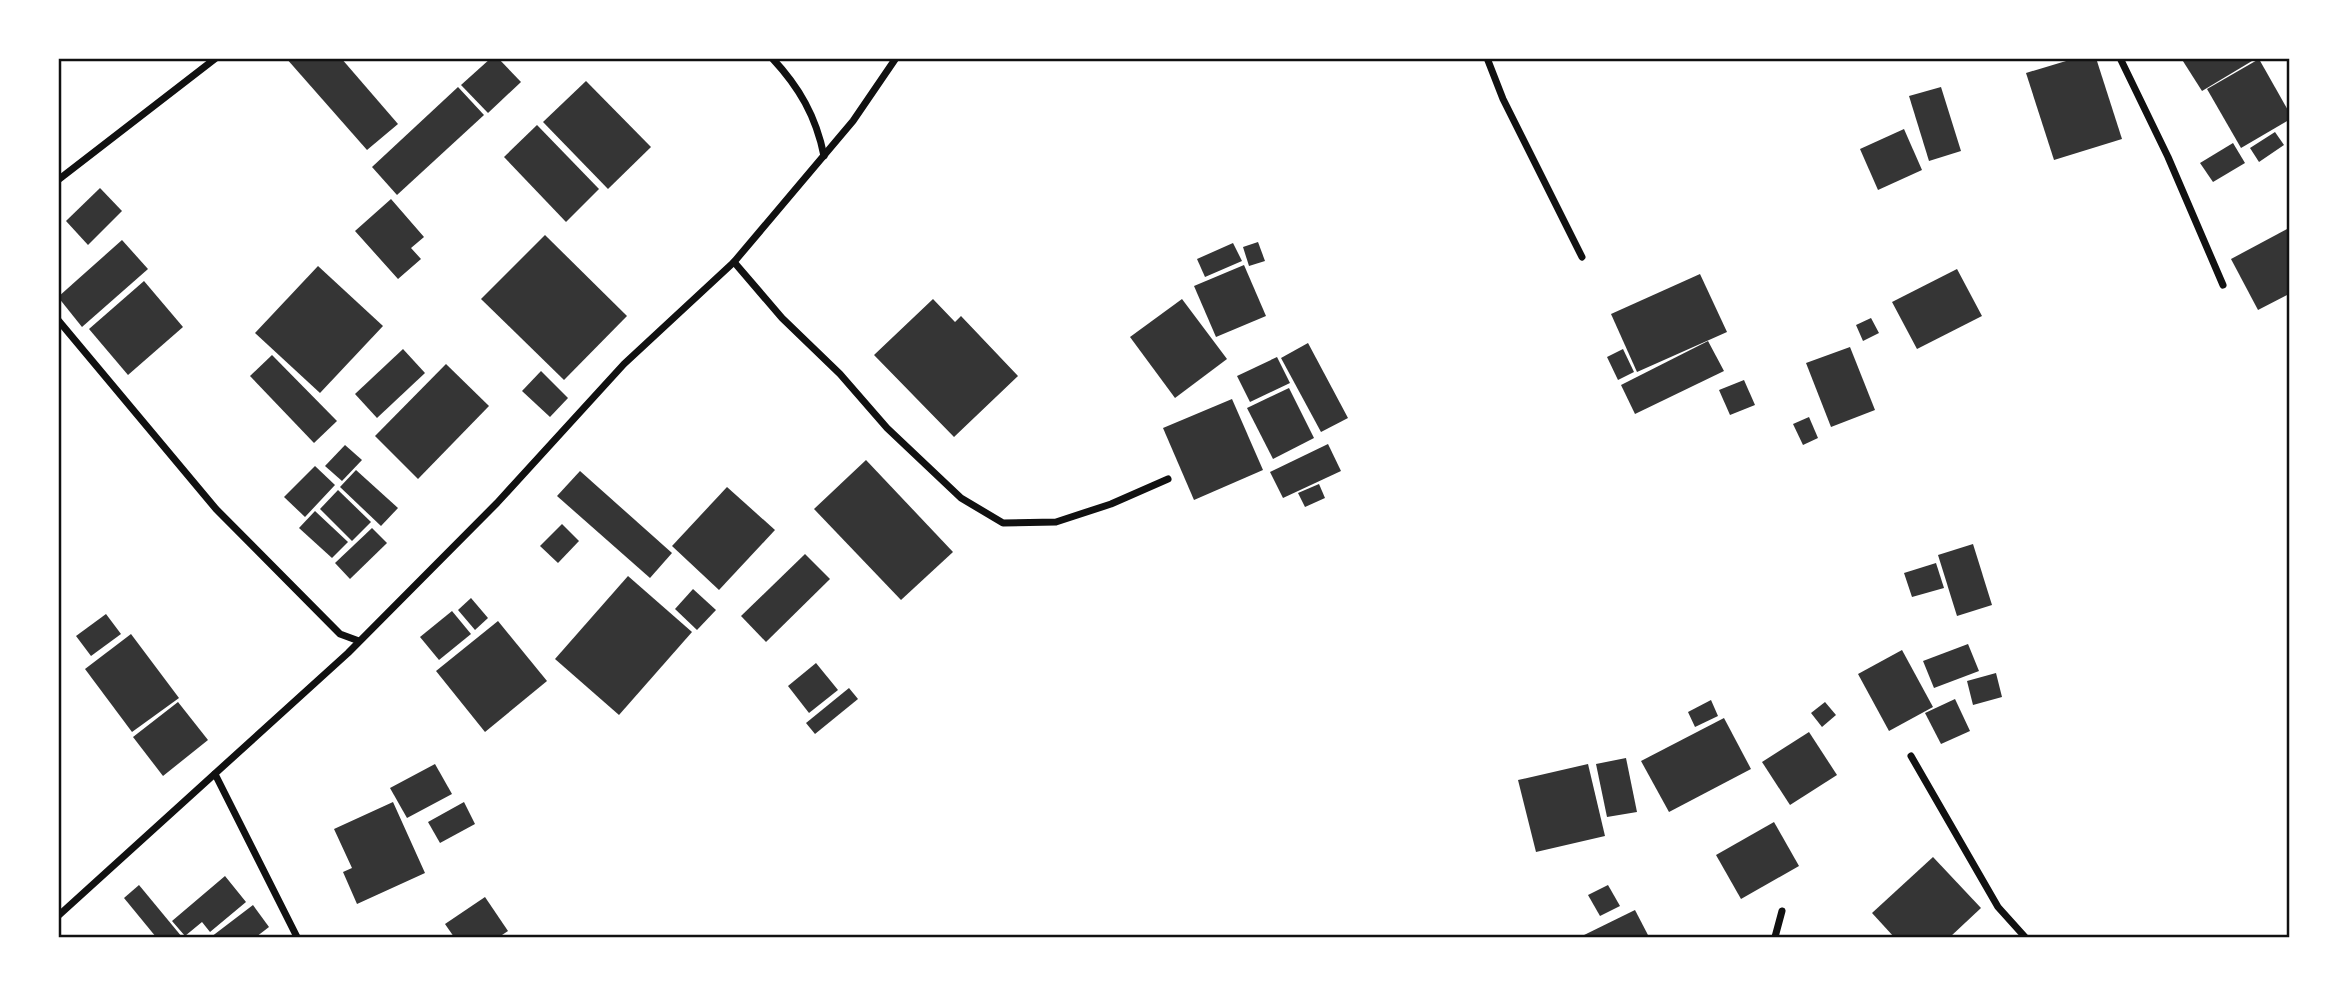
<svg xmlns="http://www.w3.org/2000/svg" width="2347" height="995" font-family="Jost,sans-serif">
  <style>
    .building { fill: #353535 }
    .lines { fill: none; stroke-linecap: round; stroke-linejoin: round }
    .minor { stroke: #111; stroke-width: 7 }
    .neatline { fill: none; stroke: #111; stroke-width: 2.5 }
  </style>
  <rect width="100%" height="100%" fill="#fff"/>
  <g class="building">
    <path d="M 286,58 L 341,58 L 398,124 L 367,150 Z"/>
    <path d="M 491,58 L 498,58 L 521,82 L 488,113 L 461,85 Z"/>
    <path d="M 2076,58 L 2096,58 L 2122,139 L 2054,160 L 2026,73 Z"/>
    <path d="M 2181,58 L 2257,58 L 2202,91 Z"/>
    <path d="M 2259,59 L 2289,112 L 2289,120 L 2241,148 L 2207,89 Z"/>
    <path d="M 586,81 L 651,147 L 608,189 L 543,122 Z"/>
    <path d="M 458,87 L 484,115 L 397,195 L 372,167 Z"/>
    <path d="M 1941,87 L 1961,151 L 1929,161 L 1909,96 Z"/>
    <path d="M 537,125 L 599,189 L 566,222 L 504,157 Z"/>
    <path d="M 1904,129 L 1922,170 L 1878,190 L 1860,149 Z"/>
    <path d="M 2275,132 L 2284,145 L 2259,162 L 2250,148 Z"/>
    <path d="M 2233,143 L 2245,163 L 2213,182 L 2200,163 Z"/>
    <path d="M 100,188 L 122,211 L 88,245 L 66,221 Z"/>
    <path d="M 391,199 L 424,237 L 411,248 L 421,259 L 398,279 L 355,231 Z"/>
    <path d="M 2289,228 L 2289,294 L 2258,310 L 2231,259 Z"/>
    <path d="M 545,235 L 627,316 L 564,380 L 481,299 Z"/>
    <path d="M 122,240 L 148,269 L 82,327 L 58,297 Z"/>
    <path d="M 1258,242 L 1265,261 L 1249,266 L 1243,247 Z"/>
    <path d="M 1233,243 L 1242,261 L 1205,277 L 1197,259 Z"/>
    <path d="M 1244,265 L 1266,316 L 1216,337 L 1194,286 Z"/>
    <path d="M 318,266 L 383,326 L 320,393 L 255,333 Z"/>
    <path d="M 1957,269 L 1982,316 L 1917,349 L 1892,302 Z"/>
    <path d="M 1700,274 L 1727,332 L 1637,372 L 1611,314 Z"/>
    <path d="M 144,281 L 183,327 L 128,375 L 89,329 Z"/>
    <path d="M 933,299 L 955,322 L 961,316 L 1018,376 L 954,437 L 874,355 Z"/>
    <path d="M 1182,299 L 1227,359 L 1175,398 L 1130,337 Z"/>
    <path d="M 1871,318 L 1879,333 L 1863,341 L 1856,325 Z"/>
    <path d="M 1708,341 L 1724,371 L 1635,414 L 1621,385 Z"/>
    <path d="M 1308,343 L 1348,418 L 1321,432 L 1281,358 Z"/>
    <path d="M 1850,347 L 1875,410 L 1831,427 L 1806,363 Z"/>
    <path d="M 403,349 L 425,373 L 377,418 L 355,394 Z"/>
    <path d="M 1623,349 L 1634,372 L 1618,380 L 1607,357 Z"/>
    <path d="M 272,355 L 337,421 L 314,443 L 250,376 Z"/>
    <path d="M 1277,357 L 1290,383 L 1250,402 L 1237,376 Z"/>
    <path d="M 446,364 L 489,406 L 418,479 L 375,436 Z"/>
    <path d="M 541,371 L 568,398 L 550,417 L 522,391 Z"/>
    <path d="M 1744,380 L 1755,405 L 1730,415 L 1719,390 Z"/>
    <path d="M 1289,388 L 1314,438 L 1273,459 L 1247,408 Z"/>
    <path d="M 1232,399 L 1263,470 L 1194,500 L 1163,428 Z"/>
    <path d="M 1809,417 L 1818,438 L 1803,445 L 1793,424 Z"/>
    <path d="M 1328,444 L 1341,471 L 1283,498 L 1270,472 Z"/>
    <path d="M 345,445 L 362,460 L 342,481 L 325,466 Z"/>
    <path d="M 866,460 L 953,552 L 901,600 L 814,509 Z"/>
    <path d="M 315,466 L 335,485 L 305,517 L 284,497 Z"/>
    <path d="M 356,470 L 398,508 L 381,526 L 340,487 Z"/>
    <path d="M 580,471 L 672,553 L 650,578 L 557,496 Z"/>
    <path d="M 1319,484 L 1325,498 L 1305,507 L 1298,493 Z"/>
    <path d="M 727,487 L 775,530 L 719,590 L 672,546 Z"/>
    <path d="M 338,490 L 371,522 L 352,541 L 320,509 Z"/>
    <path d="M 315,511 L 348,542 L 332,558 L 299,528 Z"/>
    <path d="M 562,524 L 579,541 L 558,563 L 540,546 Z"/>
    <path d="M 372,528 L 387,543 L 350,579 L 335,563 Z"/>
    <path d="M 1973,544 L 1992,605 L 1957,616 L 1938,555 Z"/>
    <path d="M 805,554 L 830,579 L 766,642 L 741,616 Z"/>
    <path d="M 1936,563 L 1944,588 L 1912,597 L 1904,573 Z"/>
    <path d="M 628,576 L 692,632 L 619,715 L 555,659 Z"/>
    <path d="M 693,589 L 716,610 L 697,630 L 675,609 Z"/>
    <path d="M 471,598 L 488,618 L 475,630 L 458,610 Z"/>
    <path d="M 452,611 L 471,634 L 439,660 L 420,637 Z"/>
    <path d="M 106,614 L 121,634 L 91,656 L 76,636 Z"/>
    <path d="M 498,621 L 547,681 L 485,732 L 436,671 Z"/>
    <path d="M 131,634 L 179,698 L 132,732 L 85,669 Z"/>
    <path d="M 1968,644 L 1979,671 L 1934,688 L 1923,661 Z"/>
    <path d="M 1902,650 L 1933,707 L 1889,731 L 1858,674 Z"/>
    <path d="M 816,663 L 838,690 L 809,713 L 788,686 Z"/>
    <path d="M 1996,673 L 2002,697 L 1973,705 L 1967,681 Z"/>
    <path d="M 849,688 L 858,699 L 815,734 L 806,723 Z"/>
    <path d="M 1955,699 L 1970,731 L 1941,744 L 1925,713 Z"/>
    <path d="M 1711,700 L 1718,716 L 1695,727 L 1688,712 Z"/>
    <path d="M 178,702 L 208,740 L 163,776 L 133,737 Z"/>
    <path d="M 1825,702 L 1836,715 L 1822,727 L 1811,713 Z"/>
    <path d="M 1724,718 L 1751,769 L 1669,812 L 1641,761 Z"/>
    <path d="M 1809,732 L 1837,775 L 1790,805 L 1762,762 Z"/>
    <path d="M 1626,758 L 1637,812 L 1607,817 L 1596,764 Z"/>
    <path d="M 435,764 L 452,794 L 407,818 L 390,788 Z"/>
    <path d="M 1588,764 L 1605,836 L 1536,852 L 1518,780 Z"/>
    <path d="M 393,802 L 425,873 L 357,904 L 343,872 L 352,868 L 334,829 Z"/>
    <path d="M 464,802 L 475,824 L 440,843 L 428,822 Z"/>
    <path d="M 1774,822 L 1799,866 L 1741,899 L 1716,855 Z"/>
    <path d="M 1933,857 L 1981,908 L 1950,937 L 1894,937 L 1872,913 Z"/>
    <path d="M 225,876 L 246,902 L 210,932 L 202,922 L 185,936 L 172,921 Z"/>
    <path d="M 139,885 L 182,937 L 156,937 L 124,898 Z"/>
    <path d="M 1608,885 L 1620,906 L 1600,916 L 1588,895 Z"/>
    <path d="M 485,897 L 508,931 L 499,937 L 454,937 L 445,924 Z"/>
    <path d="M 253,905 L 269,927 L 256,937 L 211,937 Z"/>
    <path d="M 1635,910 L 1649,937 L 1580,937 Z"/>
  </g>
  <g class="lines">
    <g class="minor">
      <path d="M 772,58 C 799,87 816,116 824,156"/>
      <path d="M 1487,58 L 1503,99 L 1582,257"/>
      <path d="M 2120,58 L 2168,157 L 2223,285"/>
      <path d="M 58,180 L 216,58"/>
      <path d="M 734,262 L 782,318 L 840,374 L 887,428 L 961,498 L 1003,523 L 1056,522 L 1111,504 L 1168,479"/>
      <path d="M 58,320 L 216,509 L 340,634 L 359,641"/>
      <path d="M 1911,756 L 1998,907 L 2025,937"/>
      <path d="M 215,774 L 297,937"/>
      <path d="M 58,916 L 348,653 L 497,503 L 624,364 L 734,262 L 853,121 L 896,58"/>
      <path d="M 1775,937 L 1782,911"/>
    </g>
  </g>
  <rect width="2347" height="995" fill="none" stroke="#ffffff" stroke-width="119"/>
  <rect x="60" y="60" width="2228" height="876" class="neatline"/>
</svg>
